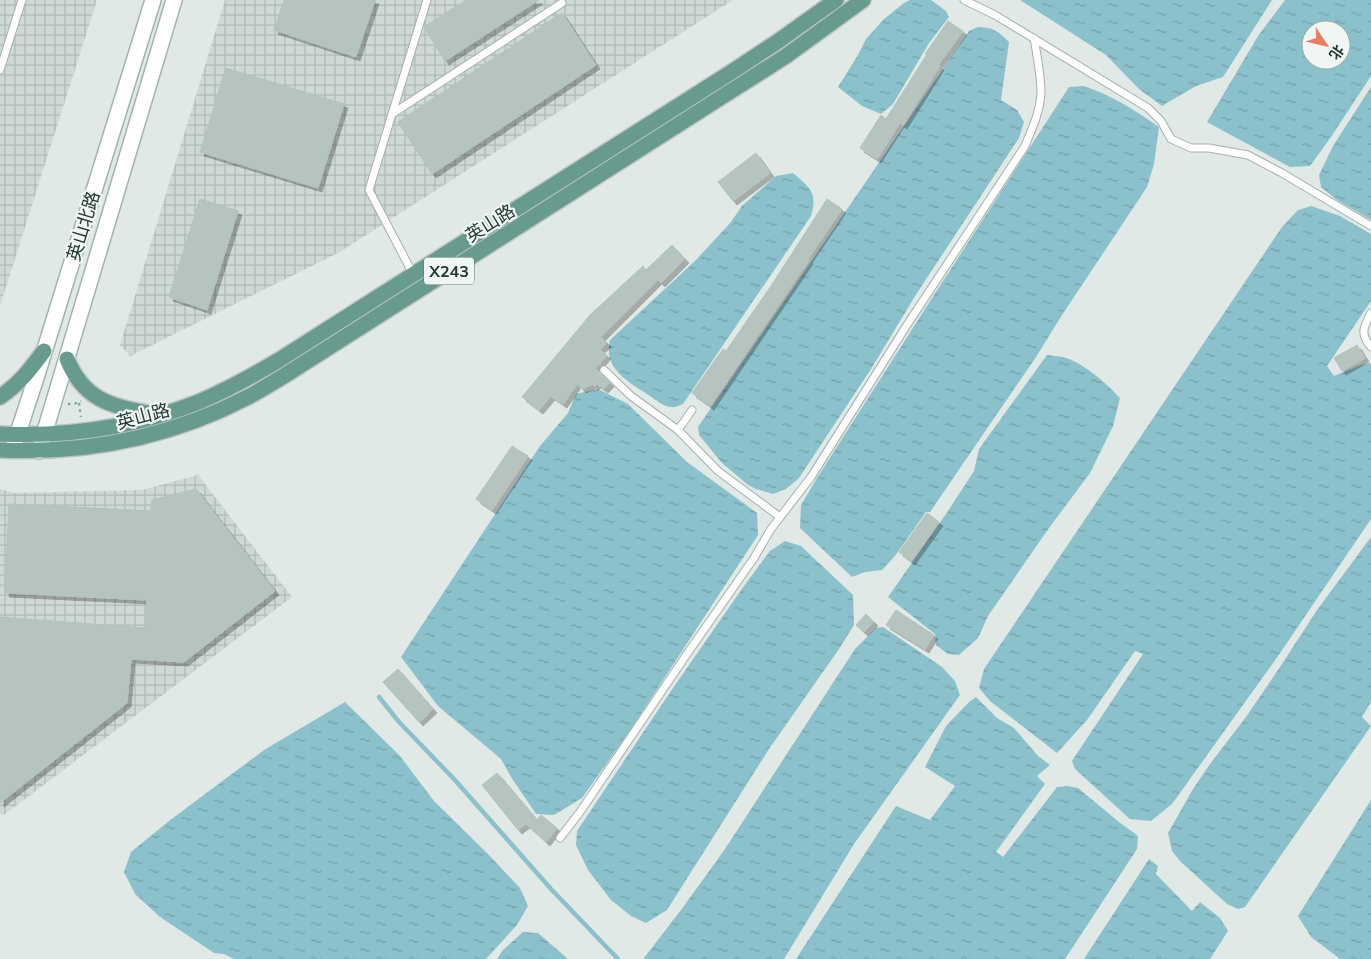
<svg xmlns="http://www.w3.org/2000/svg" width="1371" height="959" font-family="Mulish,'Noto Sans SC',sans-serif">
  <style>
    .industrial { fill: url(#industrial-grid) }
    .water { fill: url(#water-ripples); fill-rule: evenodd }
    .lines { fill: none; stroke-linecap: round; stroke-linejoin: round }
    .stream { stroke: #8bc1cb; stroke-width: 4.5 }
    .building { fill: #b5c4be; stroke: #b3c2bc; filter: url(#shadow) }
    .lane-casing { stroke: #a3b0ac; stroke-width: 9 }
    .secondary-casing { stroke: #a0b4ac; stroke-width: 18 }
    .primary-casing { stroke: #bdc3c2; stroke-width: 18 }
    .path { stroke: #82aa9e; stroke-width: 2.5; stroke-dasharray: 2.5 4; stroke-linecap: butt }
    .lane { stroke: #fff; stroke-width: 7 }
    .secondary { stroke: #fff; stroke-width: 15 }
    .primary { stroke: #679b8e; stroke-width: 15 }
    .labels { text-anchor: middle; dominant-baseline: central; stroke-width: 4.5; stroke-linejoin: round; paint-order: stroke }
    .shield { fill: #f0f6f3; stroke: #60716c; stroke-width: 1 }
    .shield-label { font-size: 16px; font-weight: bold; fill: #223832 }
    .street-label { font-size: 18px; fill: #223832; stroke: #f0f6f3 }
  </style>
  <defs>
    <pattern id="industrial-grid" width="8" height="8" patternUnits="userSpaceOnUse" patternTransform="scale(1.25)"><rect width="8" height="8" fill="#ced9d4"/><path d="M0 4h8M4 0v8" fill="none" stroke="#b1bbb6"/></pattern>
    <pattern id="water-ripples" width="26" height="14" patternUnits="userSpaceOnUse" patternTransform="scale(1.25)"><rect width="26" height="14" fill="#8bc1cb"/><path d="M2 4q2-2 4 0t4 0M15 11q2-2 4 0t4 0" fill="none" stroke="#719ea5"/></pattern>
    <filter id="shadow"><feDropShadow dx="4" dy="4" stdDeviation="0" flood-color="#0004"/></filter>
  </defs>
  <rect width="100%" height="100%" fill="#e0e9e5"/>
  <g class="industrial">
    <path d="M 0,0 L 97,0 L 0,306 Z"/>
    <path d="M 225,0 L 733,0 L 338,253 L 130,356 L 120,345 Z"/>
    <path d="M 198,475 L 292,597 L 4,815 L 0,814 L 0,489 L 14,493 L 142,490 Z"/>
  </g>
  <g class="water">
    <path d="M 910,0 L 931,0 L 946,11 L 949,17 L 929,43 L 893,104 L 881,114 L 862,106 L 838,87 L 858,55 L 866,39 L 884,19 L 904,3 Z"/>
    <path d="M 1020,0 L 1272,0 L 1223,77 L 1196,86 L 1162,106 L 1139,89 L 1106,55 Z"/>
    <path d="M 1285,0 L 1371,0 L 1371,76 L 1331,137 L 1310,166 L 1290,167 L 1207,122 L 1258,36 ZM 1311,30 L 1341,30 L 1341,60 L 1311,60 Z"/>
    <path d="M 978,27 C 993,27 999,32 1009,42 L 1001,100 L 1017,110 L 1024,122 L 1019,138 L 917,293 L 871,369 L 799,478 L 786,489 L 773,494 L 756,489 L 748,485 L 721,462 L 699,435 L 698,427 L 969,31 Z"/>
    <path d="M 1084,86 C 1111,95 1135,110 1159,127 L 1154,164 L 1147,187 L 1062,315 L 1036,357 L 930,512 L 926,512 L 895,556 L 882,570 L 865,572 L 852,577 L 800,528 L 801,505 L 817,478 L 932,298 L 1069,87 Z"/>
    <path d="M 1371,87 L 1371,220 L 1337,200 L 1321,187 L 1319,175 L 1333,146 Z"/>
    <path d="M 793,173 C 810,188 818,192 811,216 L 683,404 C 679,405 676,408 672,407 C 663,407 655,399 647,394 C 627,381 603,368 610,340 L 696,260 L 731,222 L 742,206 L 776,176 Z"/>
    <path d="M 1311,206 L 1340,216 L 1371,234 L 1371,301 L 1327,366 L 1334,376 L 1361,365 L 1371,363 L 1371,519 L 1276,659 L 1172,804 L 1151,821 L 1130,819 L 1075,769 L 1072,761 L 1143,654 L 1135,651 L 1087,720 L 1057,753 L 990,701 L 979,688 L 984,669 L 1282,227 L 1298,210 Z"/>
    <path d="M 1047,355 C 1053,356 1058,356 1063,357 C 1084,363 1106,383 1120,398 L 1113,426 L 1090,473 L 1049,528 L 988,616 L 978,638 L 959,655 L 948,654 L 936,645 L 935,634 L 888,597 L 946,514 L 974,471 L 979,449 Z"/>
    <path d="M 598,389 L 628,404 L 687,462 L 757,513 L 758,535 L 629,732 L 582,798 L 554,815 L 536,814 L 511,777 L 501,759 L 438,706 L 401,657 L 540,446 L 568,413 L 576,394 Z"/>
    <path d="M 1371,537 L 1371,702 L 1362,717 L 1371,726 L 1245,907 L 1238,909 L 1227,904 L 1180,861 L 1172,851 L 1168,833 L 1193,789 L 1210,764 L 1246,717 L 1280,667 L 1317,610 Z"/>
    <path d="M 785,541 L 801,546 L 853,595 L 854,625 L 839,649 L 769,749 L 667,910 L 646,923 L 631,916 L 611,900 L 588,870 L 576,845 L 577,831 L 673,688 L 744,586 L 770,551 Z"/>
    <path d="M 883,627 L 942,667 L 955,681 L 960,695 L 854,844 L 784,959 L 646,959 L 644,958 L 681,910 L 725,849 L 855,649 L 876,628 Z"/>
    <path d="M 976,697 L 997,718 L 1014,728 L 1038,756 L 1050,765 L 1037,776 L 1045,784 L 996,852 L 1003,857 L 1057,787 L 1067,786 L 1078,788 L 1119,822 L 1138,836 L 1137,849 L 1065,959 L 796,959 L 896,806 L 930,820 L 955,786 L 925,767 L 946,726 L 969,702 Z"/>
    <path d="M 345,702 L 400,756 L 434,801 L 488,854 L 520,888 L 528,906 L 517,925 L 486,959 L 234,959 L 224,954 L 214,953 L 160,917 L 135,894 L 124,872 L 131,852 L 169,821 L 264,750 Z"/>
    <path d="M 1371,800 L 1371,959 L 1340,959 L 1311,937 L 1298,916 Z"/>
    <path d="M 1149,859 L 1158,866 L 1156,874 L 1192,911 L 1200,902 L 1220,918 L 1228,931 L 1210,959 L 1084,959 Z"/>
    <path d="M 523,932 L 538,933 L 568,959 L 497,959 L 503,950 Z"/>
  </g>
  <g class="lines">
    <path class="stream" d="M 379,697 L 399,722 L 454,779 L 551,889 L 618,959"/>
  </g>
  <g class="building">
    <path d="M 284,0 L 375,0 L 356,57 L 274,30 Z"/>
    <path d="M 466,0 L 539,0 L 445,61 L 424,27 Z"/>
    <path d="M 562,13 L 596,65 L 432,174 L 398,122 Z"/>
    <path d="M 948,21 L 963,31 L 938,65 L 940,66 L 903,125 L 900,123 L 877,159 L 860,148 L 881,115 L 886,119 L 927,54 L 925,54 Z"/>
    <path d="M 226,68 L 344,104 L 318,188 L 200,152 Z"/>
    <path d="M 756,153 L 770,173 L 733,201 L 718,182 Z"/>
    <path d="M 200,199 L 238,211 L 207,310 L 169,297 Z"/>
    <path d="M 827,199 L 842,209 L 808,259 L 809,260 L 710,406 L 692,393 L 723,349 L 726,351 L 771,286 Z"/>
    <path d="M 672,245 L 685,259 L 661,283 L 658,280 L 601,337 L 607,343 L 600,350 L 607,355 L 595,369 L 610,383 L 604,389 L 597,384 L 594,386 L 593,384 L 582,389 L 577,384 L 563,404 L 551,396 L 539,410 L 522,397 L 590,315 L 643,266 L 646,270 Z"/>
    <path d="M 1357,345 L 1365,358 L 1342,371 L 1334,358 Z"/>
    <path d="M 512,446 L 528,456 L 492,510 L 476,499 Z"/>
    <path d="M 196,489 L 275,591 L 184,662 L 131,659 L 127,703 L 0,803 L 0,617 L 145,628 L 147,600 L 5,593 L 9,504 L 151,511 L 152,500 Z"/>
    <path d="M 927,513 L 939,522 L 911,561 L 899,552 Z"/>
    <path d="M 896,610 L 934,635 L 925,649 L 886,625 Z"/>
    <path d="M 866,614 L 874,622 L 864,632 L 856,625 Z"/>
    <path d="M 398,669 L 433,709 L 419,722 L 383,682 Z"/>
    <path d="M 497,773 L 537,820 L 541,815 L 557,828 L 546,842 L 526,824 L 518,830 L 482,785 Z"/>
  </g>
  <g class="lines">
    <defs>
      <g id="lane">
        <path d="M 964,0 L 995,15 L 1148,108 L 1161,121 L 1171,139 L 1191,148 L 1209,148 L 1248,155 L 1282,173 L 1371,226"/>
        <path d="M 0,70 L 22,0"/>
        <path d="M 392,114 L 427,0"/>
        <path d="M 413,274 L 369,190 L 392,114 L 562,3"/>
        <path d="M 1371,313 C 1363,328 1360,334 1371,347"/>
        <path d="M 604,370 L 631,396 L 678,430 L 718,471 L 780,517"/>
        <path d="M 678,430 L 692,410"/>
        <path d="M 560,838 L 580,812 L 689,651 L 754,558 L 771,529 L 811,477 L 907,325 L 1025,146 C 1032,129 1040,112 1041,93 C 1041,75 1037,56 1034,38"/>
      </g>
      <g id="secondary">
        <path d="M 14,445 L 36,378 L 153,0"/>
        <path d="M 39,451 L 174,0"/>
      </g>
      <g id="primary">
        <path d="M 67,359 C 85,403 114,406 156,415"/>
        <path d="M 0,397 C 20,383 29,371 44,351"/>
        <path d="M 0,434 C 69,437 137,427 201,401 C 228,389 254,375 279,360 L 733,71 L 777,42 L 836,0"/>
        <path d="M 0,450 C 88,454 169,438 248,397 C 261,390 274,382 287,374 L 742,84 L 786,56 L 863,0"/>
      </g>
    </defs>
    <use href="#lane" class="lane-casing"/>
    <use href="#secondary" class="secondary-casing"/>
    <use href="#primary" class="primary-casing"/>
    <g class="path">
      <path d="M 79,403 L 81,417"/>
      <path d="M 68,404 C 72,404 77,404 81,401"/>
    </g>
    <use href="#lane" class="lane"/>
    <use href="#secondary" class="secondary"/>
    <use href="#primary" class="primary"/>
  </g>
  <g class="labels">
    <rect class="shield" x="424" y="257.5" width="50" height="27" rx="4"/>
    <g class="shield-label">
      <text x="449" y="271">X243</text>
    </g>
    <g class="street-label">
      <text transform="translate(490 223) rotate(-32)">英山路</text>
      <text transform="translate(83 226) rotate(-73)">英山北路</text>
      <text transform="translate(143 416) rotate(-15)">英山路</text>
    </g>
  </g>
  <g transform="translate(1326 45) rotate(125)"><circle r="24" fill="#f0f6f3" stroke="#9eaaa6"/>
  <path d="M0-4L9 19L0 12L-9 19Z" fill="#e68060"/>
  <text y="-8" font-size="14" font-weight="bold" text-anchor="middle" fill="#223832">北</text>
  </g>
</svg>
